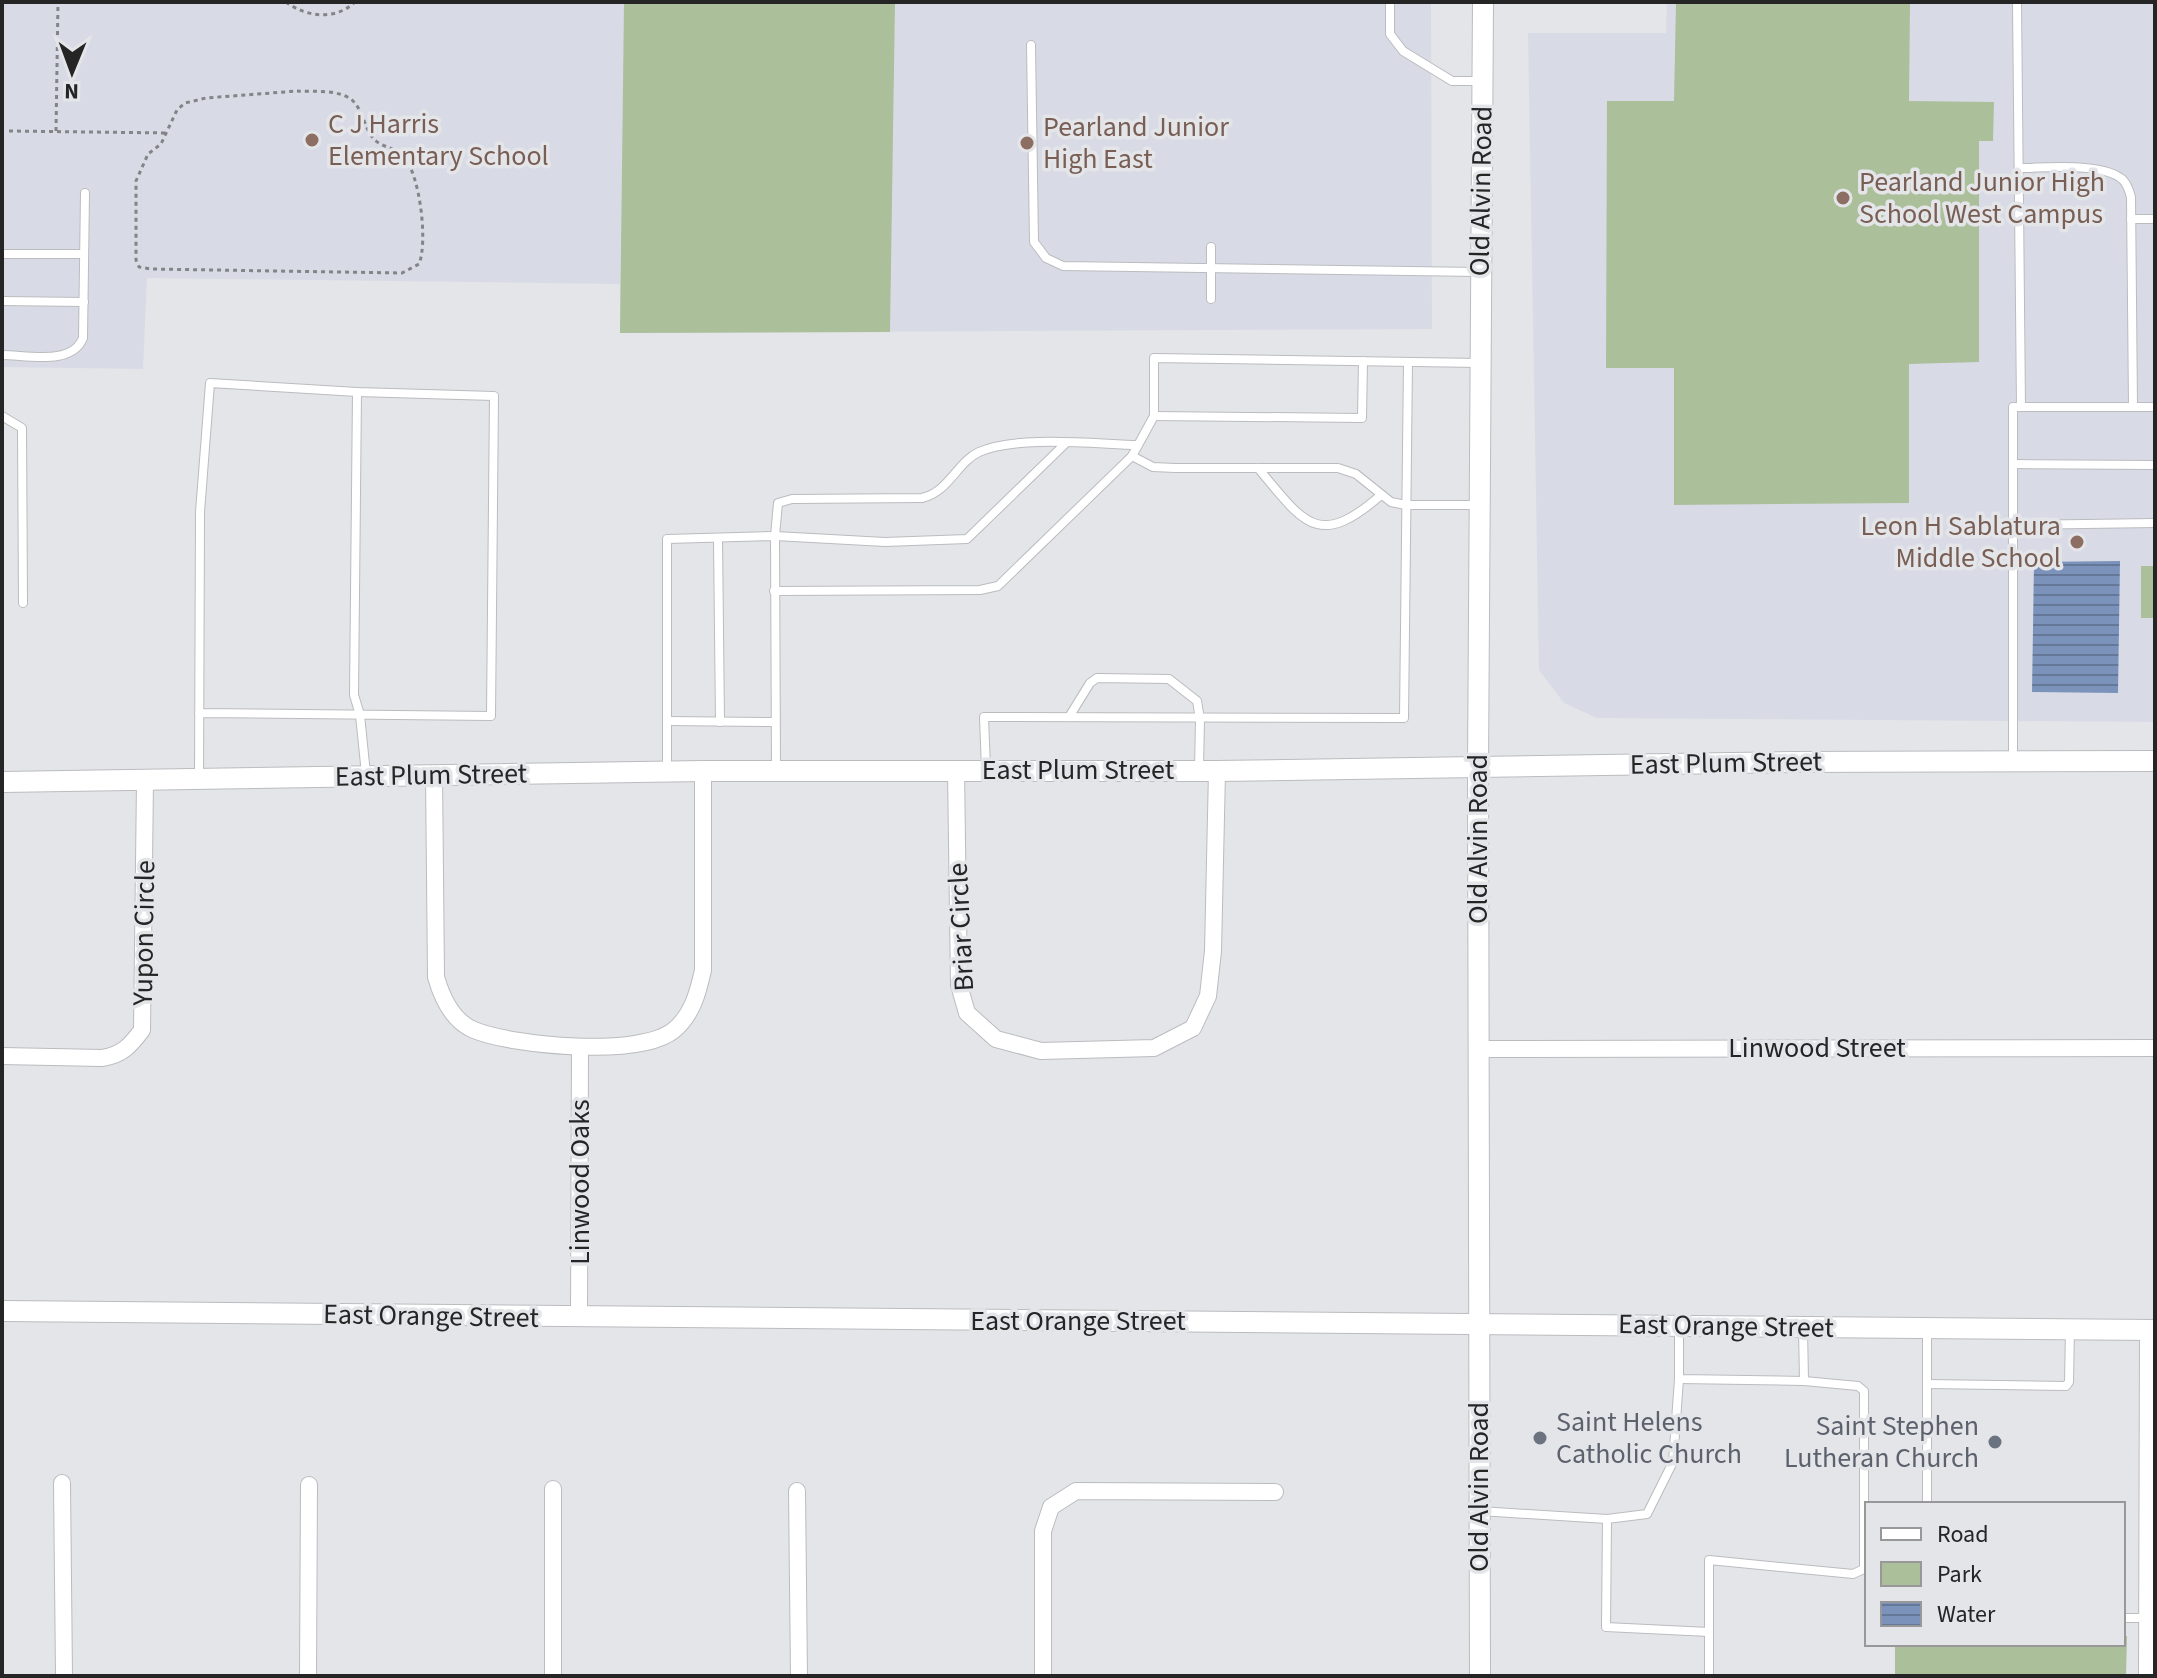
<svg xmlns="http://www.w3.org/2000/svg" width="2157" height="1678" font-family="'Source Sans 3',sans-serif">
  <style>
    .built { fill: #d8dbe6 }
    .green { fill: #acbf9b }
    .water { fill: url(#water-rules) }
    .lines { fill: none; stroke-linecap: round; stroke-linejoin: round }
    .service-casing { stroke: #bbbcbf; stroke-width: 10 }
    .minor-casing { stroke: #bbbcbf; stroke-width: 18 }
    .tertiary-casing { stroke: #bbbcbf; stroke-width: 22 }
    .path { stroke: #838486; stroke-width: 3; stroke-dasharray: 4 4; stroke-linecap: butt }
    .service { stroke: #fff; stroke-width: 8 }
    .minor { stroke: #fff; stroke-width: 16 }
    .tertiary { stroke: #fff; stroke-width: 20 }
    .education-dot { fill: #8d6e63; stroke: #e4e5e8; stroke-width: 3 }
    .worship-dot { fill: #6b7280; stroke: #e4e5e8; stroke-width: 3 }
    .labels { text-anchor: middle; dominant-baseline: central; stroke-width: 7; stroke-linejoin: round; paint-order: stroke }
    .education-label { font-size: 28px; fill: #785e54; stroke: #e4e5e8; text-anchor: start }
    .street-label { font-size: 28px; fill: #252526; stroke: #e4e5e8 }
    .worship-label { font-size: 28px; fill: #5b616d; stroke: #e4e5e8; text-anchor: start }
  </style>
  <defs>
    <pattern id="water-rules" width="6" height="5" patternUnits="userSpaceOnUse" patternTransform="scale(2)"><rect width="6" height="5" fill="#7b93bb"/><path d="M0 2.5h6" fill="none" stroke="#657898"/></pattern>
  </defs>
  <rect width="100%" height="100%" fill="#e4e5e8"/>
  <g class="built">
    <path d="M 2,2 L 1431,2 L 1432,329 L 620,333 L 620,284 L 147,278 L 143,369 L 2,367 Z"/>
    <path d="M 1667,2 L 2155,2 L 2155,722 L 1597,718 L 1564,703 L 1539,670 L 1528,33 L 1666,33 Z"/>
  </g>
  <g class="green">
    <path d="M 624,2 L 895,2 L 890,332 L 620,333 Z"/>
    <path d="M 1676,2 L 1910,2 L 1909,101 L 1994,102 L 1993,141 L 1979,141 L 1979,362 L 1909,364 L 1909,503 L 1674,505 L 1674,368 L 1606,368 L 1607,101 L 1674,101 Z"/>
    <rect x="2141" y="566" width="14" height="52"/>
    <path d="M 2123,1636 L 2127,1636 L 2126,1676 L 1895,1676 L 1895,1644 L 2123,1644 Z"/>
  </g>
  <path class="water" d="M 2120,561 L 2118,693 L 2032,692 L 2034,562 Z"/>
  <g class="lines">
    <defs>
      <g id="service">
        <path d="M 1390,2 L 1390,34 L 1403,51 L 1452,81 L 1480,81"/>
        <path d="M 2017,2 L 2021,407"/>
        <path d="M 1031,45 L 1034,242 L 1046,258 L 1063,266 L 1479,272"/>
        <path d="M 2019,168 C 2045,168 2104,162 2123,180 C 2128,185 2129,191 2131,197 L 2133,407"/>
        <path d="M 2131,219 L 2155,219"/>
        <path d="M 2,254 L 84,254"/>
        <path d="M 1211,299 L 1211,247"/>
        <path d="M 2,301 L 84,302"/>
        <path d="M 2,355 C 27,355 72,366 83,338 L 85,193"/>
        <path d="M 357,392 L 354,695 L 360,715 L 366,774"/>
        <path d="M 2,416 L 22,428 L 23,603"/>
        <path d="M 1154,416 L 1362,418 L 1363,361"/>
        <path d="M 1132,456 L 1153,467 L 1175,468 L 1338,468 L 1356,474 L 1391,502 L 1406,505 L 1478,505"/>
        <path d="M 2013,464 L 2155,465"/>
        <path d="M 1258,468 C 1304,523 1318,550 1381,495"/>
        <path d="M 2013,525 L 2155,523"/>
        <path d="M 718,539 L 720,722"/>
        <path d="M 774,591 L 980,590 L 998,586 L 1132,456 L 1154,416 L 1154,358 L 1479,363"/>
        <path d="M 1069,717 L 1090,683 L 1097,678 L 1169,679 L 1197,701 L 1200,719 L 1199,770"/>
        <path d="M 667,721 L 775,722"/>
        <path d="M 2013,760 L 2013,407 L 2155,407"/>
        <path d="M 667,769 L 667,539 L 775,536 L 885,542 L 967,539 L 1065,444"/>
        <path d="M 986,769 L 984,717 L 1404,718 L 1408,362"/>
        <path d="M 776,771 L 775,536 L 778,503 L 792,499 L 922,498 C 949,492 957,462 979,452 C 1017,435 1095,444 1138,445"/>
        <path d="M 199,778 L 200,512 L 210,383 L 357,392 L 494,396 L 491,716 L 199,713"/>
        <path d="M 1679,1326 L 1679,1379 L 1804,1381 L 1803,1328"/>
        <path d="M 1679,1379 L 1673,1462 L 1647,1514 L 1607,1519 L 1606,1627 L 1709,1632"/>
        <path d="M 1927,1384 L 2066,1386 L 2069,1382 L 2070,1330"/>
        <path d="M 1927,1504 L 1927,1329"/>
        <path d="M 1480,1511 L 1607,1519"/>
        <path d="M 2123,1618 L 2147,1618"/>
        <path d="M 1709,1676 L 1709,1560 L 1853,1574 L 1864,1569 L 1864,1391 L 1858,1386 L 1804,1381"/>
      </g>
      <g id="minor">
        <path d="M 956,770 L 959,985 L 967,1013 L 996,1039 L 1041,1051 L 1154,1048 L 1193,1028 L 1208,996 L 1213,951 L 1217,771"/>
        <path d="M 434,774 L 436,977 C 442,998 452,1021 474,1030 C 513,1046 640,1058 674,1030 C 692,1015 698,993 703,970 L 703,771"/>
        <path d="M 1479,1049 L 2155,1048"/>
        <path d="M 2,1056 L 102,1058 C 122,1055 130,1046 142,1030 L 145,781"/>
        <path d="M 579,1318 L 580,1047"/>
        <path d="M 62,1483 L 64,1676"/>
        <path d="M 553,1489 L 553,1676"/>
        <path d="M 797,1491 L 799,1676"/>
        <path d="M 308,1676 L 309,1485"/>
        <path d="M 1043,1676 L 1043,1531 L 1051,1507 L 1076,1491 L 1275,1492"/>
        <path d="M 2147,1676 L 2148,1330"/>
      </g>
      <g id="tertiary">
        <path d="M 2,782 L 703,771 L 1217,771 L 1792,762 L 2155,761"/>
        <path d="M 2,1311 L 2155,1330"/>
        <path d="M 1480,1676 L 1478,767 L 1483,2"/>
      </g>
    </defs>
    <use href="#service" class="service-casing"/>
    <use href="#minor" class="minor-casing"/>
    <use href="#tertiary" class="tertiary-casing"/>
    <g class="path">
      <path d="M 286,2 C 306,17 335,21 355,2"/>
      <path d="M 297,91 C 314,92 338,89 352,100 C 363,110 364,127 373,138 C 381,148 396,147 404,157 C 420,175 428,242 419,264 L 402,273 L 151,269 L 139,267 L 136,260 L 136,181 L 148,154 L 161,144 L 177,110 L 185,103 L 206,98 Z"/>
      <path d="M 9,131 L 168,133"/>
      <path d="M 56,131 L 58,2"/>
    </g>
    <use href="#service" class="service"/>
    <use href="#minor" class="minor"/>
    <use href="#tertiary" class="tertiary"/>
  </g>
  <g class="education-dot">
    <circle cx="312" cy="140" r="8"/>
    <circle cx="1027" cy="143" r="8"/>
    <circle cx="1843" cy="198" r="8"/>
    <circle cx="2077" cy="542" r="8"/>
  </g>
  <g class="worship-dot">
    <circle cx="1540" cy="1438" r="8"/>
    <circle cx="1995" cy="1442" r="8"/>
  </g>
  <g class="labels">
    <g class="education-label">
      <text x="328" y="124">C J Harris<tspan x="328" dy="32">Elementary School</tspan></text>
      <text x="1043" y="127">Pearland Junior<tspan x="1043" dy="32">High East</tspan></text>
      <text x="1859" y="182">Pearland Junior High<tspan x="1859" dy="32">School West Campus</tspan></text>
      <text x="2061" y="526" text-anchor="end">Leon H Sablatura<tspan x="2061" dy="32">Middle School</tspan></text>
    </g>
    <g class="street-label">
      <text transform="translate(1481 191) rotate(-89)">Old Alvin Road</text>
      <text transform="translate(1726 763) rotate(-1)">East Plum Street</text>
      <text x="1078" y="770">East Plum Street</text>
      <text transform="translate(431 775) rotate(-1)">East Plum Street</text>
      <text transform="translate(1478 839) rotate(-90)">Old Alvin Road</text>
      <text transform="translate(961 927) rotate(-93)">Briar Circle</text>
      <text transform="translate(144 933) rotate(-89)">Yupon Circle</text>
      <text x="1817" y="1048">Linwood Street</text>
      <text transform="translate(580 1182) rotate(-90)">Linwood Oaks</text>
      <text transform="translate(431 1316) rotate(1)">East Orange Street</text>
      <text x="1078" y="1321">East Orange Street</text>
      <text transform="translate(1726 1326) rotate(1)">East Orange Street</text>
      <text transform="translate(1479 1487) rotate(-90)">Old Alvin Road</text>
    </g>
    <g class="worship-label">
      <text x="1556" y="1422">Saint Helens<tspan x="1556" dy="32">Catholic Church</tspan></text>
      <text x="1979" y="1426" text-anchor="end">Saint Stephen<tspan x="1979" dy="32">Lutheran Church</tspan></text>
    </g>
  </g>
  <rect width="2157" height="1678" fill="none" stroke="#252526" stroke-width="8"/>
  <rect x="1865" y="1502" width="260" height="144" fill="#e4e5e8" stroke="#98989a" stroke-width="2"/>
  <rect x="1881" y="1528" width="40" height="12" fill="#ffffff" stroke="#98989a" stroke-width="2"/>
  <text x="1937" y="1542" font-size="24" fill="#252526">Road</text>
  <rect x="1881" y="1562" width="40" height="24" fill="#acbf9b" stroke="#98989a" stroke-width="2"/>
  <text x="1937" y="1582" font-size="24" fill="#252526">Park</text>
  <rect x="1881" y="1602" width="40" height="24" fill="url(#water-rules)" stroke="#98989a" stroke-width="2"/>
  <text x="1937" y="1622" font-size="24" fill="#252526">Water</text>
  <g transform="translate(72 72) rotate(181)" stroke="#e4e5e8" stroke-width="6" paint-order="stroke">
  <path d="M0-6L14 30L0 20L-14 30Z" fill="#252526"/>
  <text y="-12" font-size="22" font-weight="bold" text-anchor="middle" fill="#252526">N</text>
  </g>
</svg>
